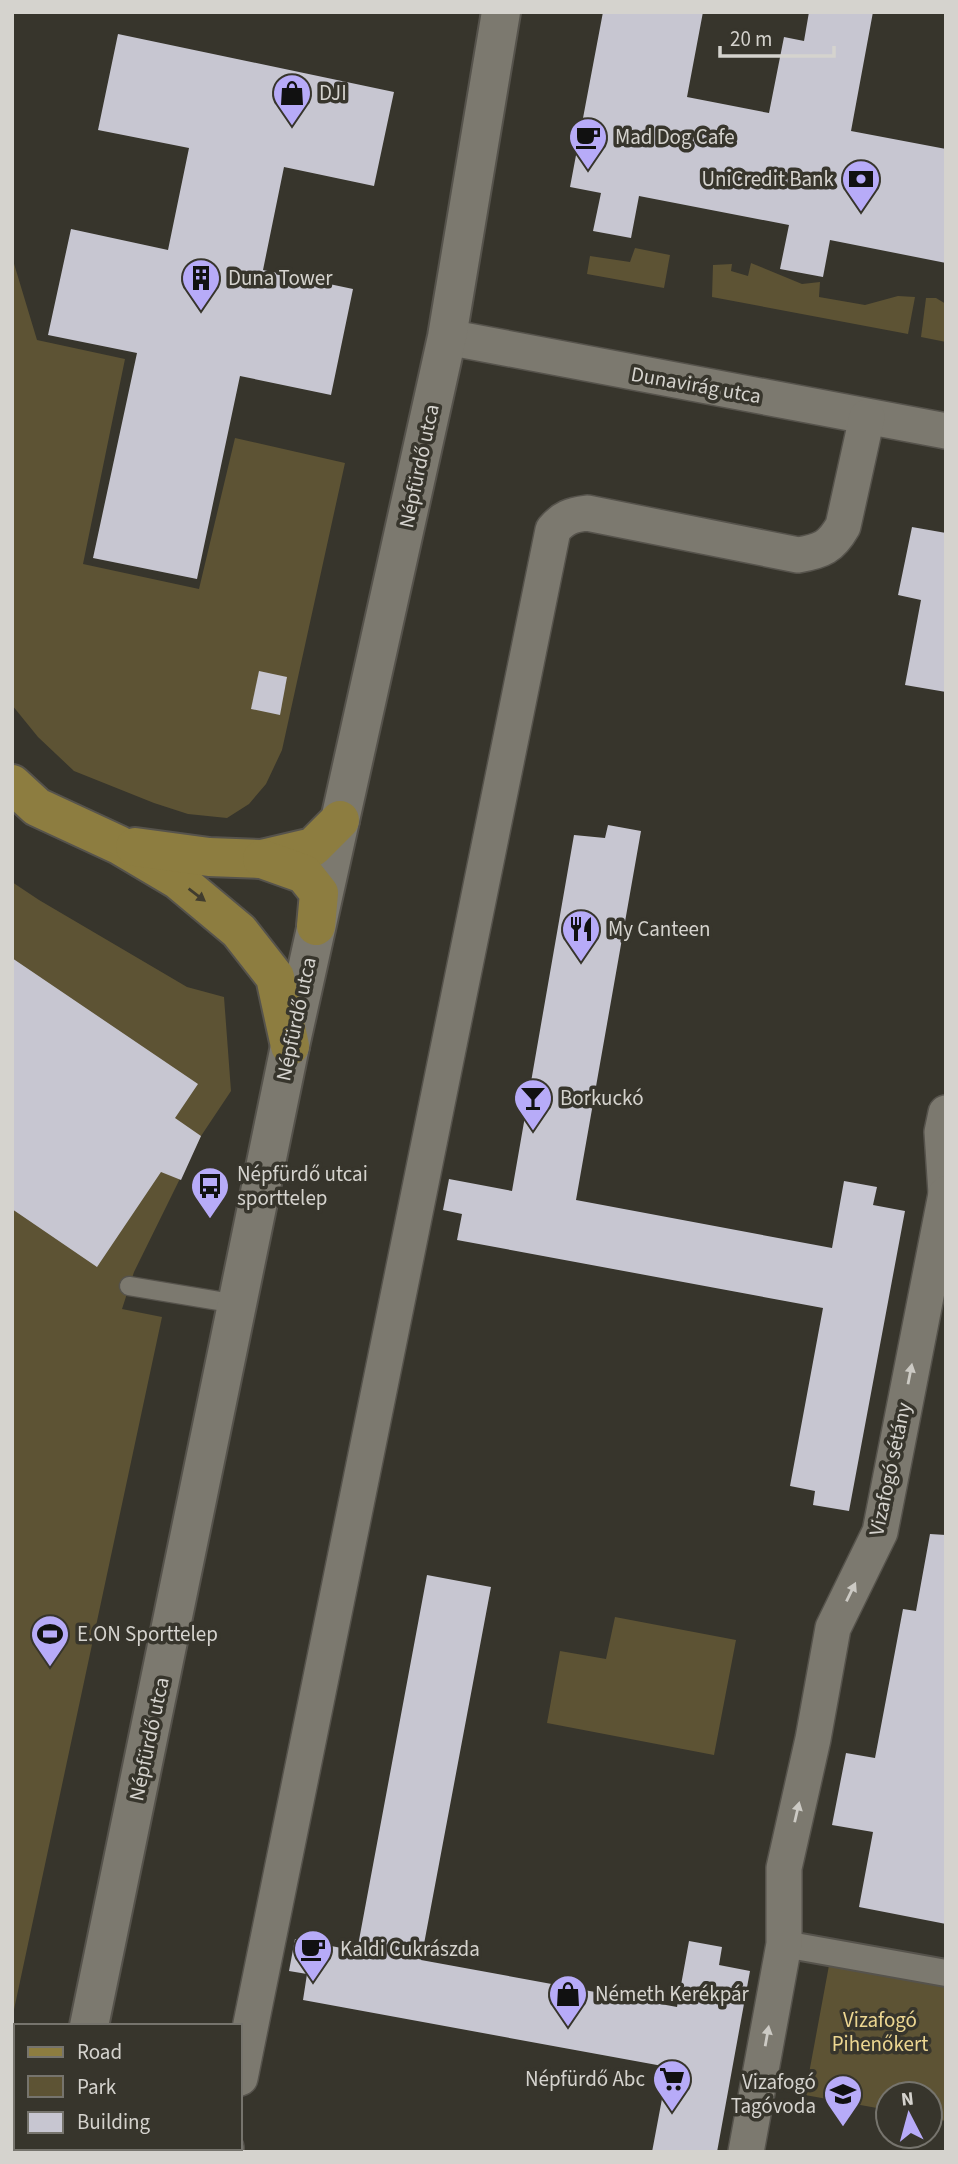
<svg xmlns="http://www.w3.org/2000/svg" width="958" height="2164" font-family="'Source Sans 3',sans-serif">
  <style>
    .green { fill: #5d5334 }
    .building { fill: #c7c6d1 }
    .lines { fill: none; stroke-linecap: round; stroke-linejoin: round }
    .service-casing { stroke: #56534c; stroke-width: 21 }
    .pedestrian-casing { stroke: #56534c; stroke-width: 30 }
    .minor-casing { stroke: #56534c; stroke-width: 38 }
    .tertiary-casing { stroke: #56534c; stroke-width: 42 }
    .primary-casing { stroke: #56534c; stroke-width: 42 }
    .service { stroke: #7c796f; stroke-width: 18 }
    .pedestrian { stroke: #7c796f; stroke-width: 26 }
    .minor { stroke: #7c796f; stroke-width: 35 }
    .tertiary { stroke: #7c796f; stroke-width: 38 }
    .primary { stroke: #8d7d40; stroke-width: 38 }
    .oneway { fill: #403c2e }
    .oneway2 { fill: #cccac4 }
    .labels { text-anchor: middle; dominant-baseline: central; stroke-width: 7; stroke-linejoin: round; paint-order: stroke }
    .poi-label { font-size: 21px; fill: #d5d3ce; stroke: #37352c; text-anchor: start }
    .street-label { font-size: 21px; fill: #d5d3ce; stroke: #37352c }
    .park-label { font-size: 21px; fill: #ecd691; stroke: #37352c }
  </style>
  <rect width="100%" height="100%" fill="#37352c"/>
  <g class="green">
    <path d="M 635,248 L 670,255 L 664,288 L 587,274 L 590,256 L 630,262 Z"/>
    <path d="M 12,257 L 37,340 L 125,359 L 83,564 L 199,589 L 235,438 L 345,463 L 282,750 L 266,784 L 249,804 L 227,818 L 188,814 L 154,803 L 74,771 L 38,737 L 12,705 Z"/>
    <path d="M 751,263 L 802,284 L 820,282 L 819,297 L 865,305 L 898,296 L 915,297 L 908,334 L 712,297 L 713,265 L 732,264 L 731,271 L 748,276 Z"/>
    <path d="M 926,298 L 936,298 L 946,304 L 946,342 L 921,337 Z"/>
    <path d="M 12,882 L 39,900 L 187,987 L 224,997 L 231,1091 L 201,1136 L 134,1272 L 122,1309 L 162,1317 L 12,2019 Z"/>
    <path d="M 615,1617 L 736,1640 L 714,1755 L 547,1723 L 560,1651 L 606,1659 Z"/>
    <path d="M 830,1960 L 946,1982 L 946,2121 L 930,2118 L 930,2094 L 888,2094 L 888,2110 L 805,2095 Z"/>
  </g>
  <g class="building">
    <path d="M 603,12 L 703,12 L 687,97 L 769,113 L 784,37 L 804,41 L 809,12 L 873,12 L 851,131 L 946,149 L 946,263 L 830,240 L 823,277 L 780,269 L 789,225 L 639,196 L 631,238 L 593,231 L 601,193 L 570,187 Z"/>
    <path d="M 118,34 L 394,92 L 374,186 L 284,167 L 263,270 L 353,289 L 331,395 L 240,376 L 197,579 L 93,558 L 137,353 L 48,335 L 71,229 L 168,250 L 189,148 L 98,130 Z"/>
    <path d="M 912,527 L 946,533 L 946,692 L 905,685 L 921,600 L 898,595 Z"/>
    <path d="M 259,671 L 287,677 L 280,715 L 251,709 Z"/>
    <path d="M 608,825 L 641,831 L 576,1200 L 832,1248 L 844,1181 L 877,1187 L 873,1205 L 905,1211 L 849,1511 L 813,1505 L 815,1491 L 790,1486 L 823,1308 L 457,1240 L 462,1214 L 443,1210 L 449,1179 L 512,1191 L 574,835 L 605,838 Z"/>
    <path d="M 12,958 L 198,1084 L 175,1118 L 201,1136 L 181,1180 L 161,1172 L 97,1267 L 12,1209 Z"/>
    <path d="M 930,1534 L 946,1535 L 946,1924 L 859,1907 L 873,1832 L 832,1825 L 846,1753 L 875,1758 L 903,1609 L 916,1611 Z"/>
    <path d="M 427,1575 L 491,1587 L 421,1960 L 677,2007 L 689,1941 L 722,1947 L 719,1965 L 750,1971 L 717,2152 L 652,2152 L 668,2067 L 303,2000 L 307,1974 L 289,1971 L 295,1939 L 357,1951 Z"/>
  </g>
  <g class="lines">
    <defs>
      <path id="service" d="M 129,1286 L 237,1304"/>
      <path id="pedestrian" d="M 784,1944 L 946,1973"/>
      <g id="minor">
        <path d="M 447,337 L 946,431"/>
        <path d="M 946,1113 L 942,1132 L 946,1193"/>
        <path d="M 240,2078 L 553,530 C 563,518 571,515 587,513 L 798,555 C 822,551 831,547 843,526 L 867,417"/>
        <path d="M 225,2152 L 226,2148"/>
        <path d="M 746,2152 L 784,1944 L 784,1868 L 813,1739 L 833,1628 L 880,1532 L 946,1194"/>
      </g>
      <g id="tertiary">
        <path d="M 89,2026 L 290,1046 L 447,337 L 501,12"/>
        <path d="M 63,2152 L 63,2148"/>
      </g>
      <g id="primary">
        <path d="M 12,784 L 37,807 L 119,845 L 178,880 L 239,931 L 275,977 L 290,1046"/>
        <path d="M 135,847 L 209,857 L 262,859 L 313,847 L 340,820"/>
        <path d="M 262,859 L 304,874 L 319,893 L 316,926"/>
      </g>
    </defs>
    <use href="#service" class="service-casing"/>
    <use href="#pedestrian" class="pedestrian-casing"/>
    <use href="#minor" class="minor-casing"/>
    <use href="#tertiary" class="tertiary-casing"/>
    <use href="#primary" class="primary-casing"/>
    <use href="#service" class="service"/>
    <use href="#pedestrian" class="pedestrian"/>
    <use href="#minor" class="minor"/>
    <use href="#tertiary" class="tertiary"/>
    <use href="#primary" class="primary"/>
  </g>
  <defs><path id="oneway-solid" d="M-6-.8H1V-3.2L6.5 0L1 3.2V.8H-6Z" transform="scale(1.75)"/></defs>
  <use class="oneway" href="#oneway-solid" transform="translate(197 895) rotate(37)"/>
  <g class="oneway2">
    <use href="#oneway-solid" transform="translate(910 1374) rotate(-79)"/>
    <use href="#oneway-solid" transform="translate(851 1592) rotate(-64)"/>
    <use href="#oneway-solid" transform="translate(797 1812) rotate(-77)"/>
    <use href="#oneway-solid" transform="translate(767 2036) rotate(-80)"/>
  </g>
  <defs>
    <symbol id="shop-pin" viewBox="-11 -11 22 30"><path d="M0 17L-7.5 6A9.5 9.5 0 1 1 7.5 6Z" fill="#b7abf8" stroke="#37352c"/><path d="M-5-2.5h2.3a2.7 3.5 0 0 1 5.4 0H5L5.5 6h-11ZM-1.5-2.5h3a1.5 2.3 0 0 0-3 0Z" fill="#111"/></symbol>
    <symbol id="cafe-pin" viewBox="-11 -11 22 30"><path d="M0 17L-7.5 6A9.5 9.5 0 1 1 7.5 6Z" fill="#b7abf8" stroke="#37352c"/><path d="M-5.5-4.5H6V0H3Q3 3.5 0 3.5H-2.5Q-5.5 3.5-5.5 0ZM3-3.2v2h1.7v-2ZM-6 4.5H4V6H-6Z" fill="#111"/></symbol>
    <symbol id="bank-pin" viewBox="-11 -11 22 30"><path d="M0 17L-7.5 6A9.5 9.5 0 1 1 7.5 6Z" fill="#b7abf8" stroke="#37352c"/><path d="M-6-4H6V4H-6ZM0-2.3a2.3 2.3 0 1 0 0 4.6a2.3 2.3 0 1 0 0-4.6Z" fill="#111"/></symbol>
    <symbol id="building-pin" viewBox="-11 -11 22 30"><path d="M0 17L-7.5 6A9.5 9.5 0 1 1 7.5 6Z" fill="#b7abf8" stroke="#37352c"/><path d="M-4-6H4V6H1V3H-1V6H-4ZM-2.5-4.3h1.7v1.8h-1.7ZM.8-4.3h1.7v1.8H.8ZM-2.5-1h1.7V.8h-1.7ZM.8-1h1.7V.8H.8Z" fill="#111"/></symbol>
    <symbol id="restaurant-pin" viewBox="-11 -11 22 30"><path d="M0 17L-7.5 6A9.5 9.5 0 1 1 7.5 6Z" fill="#b7abf8" stroke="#37352c"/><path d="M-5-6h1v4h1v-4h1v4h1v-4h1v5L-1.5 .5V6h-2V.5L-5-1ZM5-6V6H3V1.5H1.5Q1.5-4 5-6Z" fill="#111"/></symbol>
    <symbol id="bar-pin" viewBox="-11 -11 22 30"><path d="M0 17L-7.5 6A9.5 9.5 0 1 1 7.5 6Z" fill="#b7abf8" stroke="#37352c"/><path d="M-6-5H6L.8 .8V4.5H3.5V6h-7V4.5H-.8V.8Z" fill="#111"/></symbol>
    <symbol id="bus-pin" viewBox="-11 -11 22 30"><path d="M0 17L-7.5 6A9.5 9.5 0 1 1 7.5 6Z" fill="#b7abf8" stroke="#37352c"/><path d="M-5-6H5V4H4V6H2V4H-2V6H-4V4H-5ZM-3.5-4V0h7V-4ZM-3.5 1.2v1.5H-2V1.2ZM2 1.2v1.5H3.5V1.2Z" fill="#111"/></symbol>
    <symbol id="stadium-pin" viewBox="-11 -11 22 30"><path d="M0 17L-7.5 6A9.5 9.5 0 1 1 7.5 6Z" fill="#b7abf8" stroke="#37352c"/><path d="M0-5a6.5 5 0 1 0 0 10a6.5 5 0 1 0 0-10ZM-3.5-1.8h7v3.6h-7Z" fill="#111"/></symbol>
    <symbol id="supermarket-pin" viewBox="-11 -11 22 30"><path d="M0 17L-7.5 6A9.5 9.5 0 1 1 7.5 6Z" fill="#b7abf8" stroke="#37352c"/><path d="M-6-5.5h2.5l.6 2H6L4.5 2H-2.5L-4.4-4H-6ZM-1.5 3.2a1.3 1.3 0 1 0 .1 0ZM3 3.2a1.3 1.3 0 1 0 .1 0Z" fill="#111"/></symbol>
    <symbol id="school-pin" viewBox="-11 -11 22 30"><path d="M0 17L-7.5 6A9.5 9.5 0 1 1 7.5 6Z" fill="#b7abf8" stroke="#37352c"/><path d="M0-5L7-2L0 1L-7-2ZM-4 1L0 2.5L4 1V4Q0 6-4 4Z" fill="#111"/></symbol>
  </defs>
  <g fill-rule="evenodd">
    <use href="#shop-pin" x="270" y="71" width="44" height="60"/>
    <use href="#cafe-pin" x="566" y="115" width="44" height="60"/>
    <use href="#bank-pin" x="839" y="157" width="44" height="60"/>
    <use href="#building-pin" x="179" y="256" width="44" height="60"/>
    <use href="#restaurant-pin" x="559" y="907" width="44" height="60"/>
    <use href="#bar-pin" x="511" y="1076" width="44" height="60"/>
    <use href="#bus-pin" x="188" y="1164" width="44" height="60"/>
    <use href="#stadium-pin" x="28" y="1612" width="44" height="60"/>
    <use href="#cafe-pin" x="291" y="1927" width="44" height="60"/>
    <use href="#shop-pin" x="546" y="1972" width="44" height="60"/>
    <use href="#supermarket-pin" x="650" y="2057" width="44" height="60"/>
    <use href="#school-pin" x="821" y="2072" width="44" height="60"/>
  </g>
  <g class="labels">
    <g class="poi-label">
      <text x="319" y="93">DJI</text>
      <text x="615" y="137">Mad Dog Cafe</text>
      <text x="834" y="179" text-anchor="end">UniCredit Bank</text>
      <text x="228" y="278">Duna Tower</text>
      <text x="608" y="929">My Canteen</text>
      <text x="560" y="1098">Borkuckó</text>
      <text x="237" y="1174">Népfürdő utcai<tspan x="237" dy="24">sporttelep</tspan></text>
      <text x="77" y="1634">E.ON Sporttelep</text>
      <text x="340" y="1949">Kaldi Cukrászda</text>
      <text x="595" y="1994">Németh Kerékpár</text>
      <text x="645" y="2079" text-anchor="end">Népfürdő Abc</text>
      <text x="816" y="2082" text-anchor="end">Vizafogó<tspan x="816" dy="24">Tagóvoda</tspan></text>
    </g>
    <g class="street-label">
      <text transform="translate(696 385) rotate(10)">Dunavirág utca</text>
      <text transform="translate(419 466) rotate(-78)">Népfürdő utca</text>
      <text transform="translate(296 1019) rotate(-78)">Népfürdő utca</text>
      <text transform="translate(890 1469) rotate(-78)">Vizafogó sétány</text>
      <text transform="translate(149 1739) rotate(-78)">Népfürdő utca</text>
    </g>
    <g class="park-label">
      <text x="880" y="2020">Vizafogó<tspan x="880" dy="24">Pihenőkert</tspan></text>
    </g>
  </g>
  <rect width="958" height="2164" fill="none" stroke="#d5d3ce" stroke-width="28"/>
  <rect x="14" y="2024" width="228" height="126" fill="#37352c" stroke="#76746d" stroke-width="2"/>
  <rect x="28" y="2047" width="35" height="10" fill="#8d7d40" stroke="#76746d" stroke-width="2"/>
  <text x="77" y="2059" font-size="21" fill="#d5d3ce">Road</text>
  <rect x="28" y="2076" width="35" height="21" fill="#5d5334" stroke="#76746d" stroke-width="2"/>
  <text x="77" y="2094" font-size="21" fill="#d5d3ce">Park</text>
  <rect x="28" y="2112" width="35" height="21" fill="#c7c6d1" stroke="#76746d" stroke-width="2"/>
  <text x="77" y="2129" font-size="21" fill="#d5d3ce">Building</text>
  <g transform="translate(909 2115) rotate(354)"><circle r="33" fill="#37352c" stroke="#76746d" stroke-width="2"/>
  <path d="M0-5L12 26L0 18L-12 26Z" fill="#b7abf8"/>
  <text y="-10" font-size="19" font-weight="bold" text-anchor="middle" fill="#d5d3ce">N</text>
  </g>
  <path d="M720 46v10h114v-10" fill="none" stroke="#d5d3ce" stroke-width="3.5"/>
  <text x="730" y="46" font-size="21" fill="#d5d3ce" stroke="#37352c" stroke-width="5" paint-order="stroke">20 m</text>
</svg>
